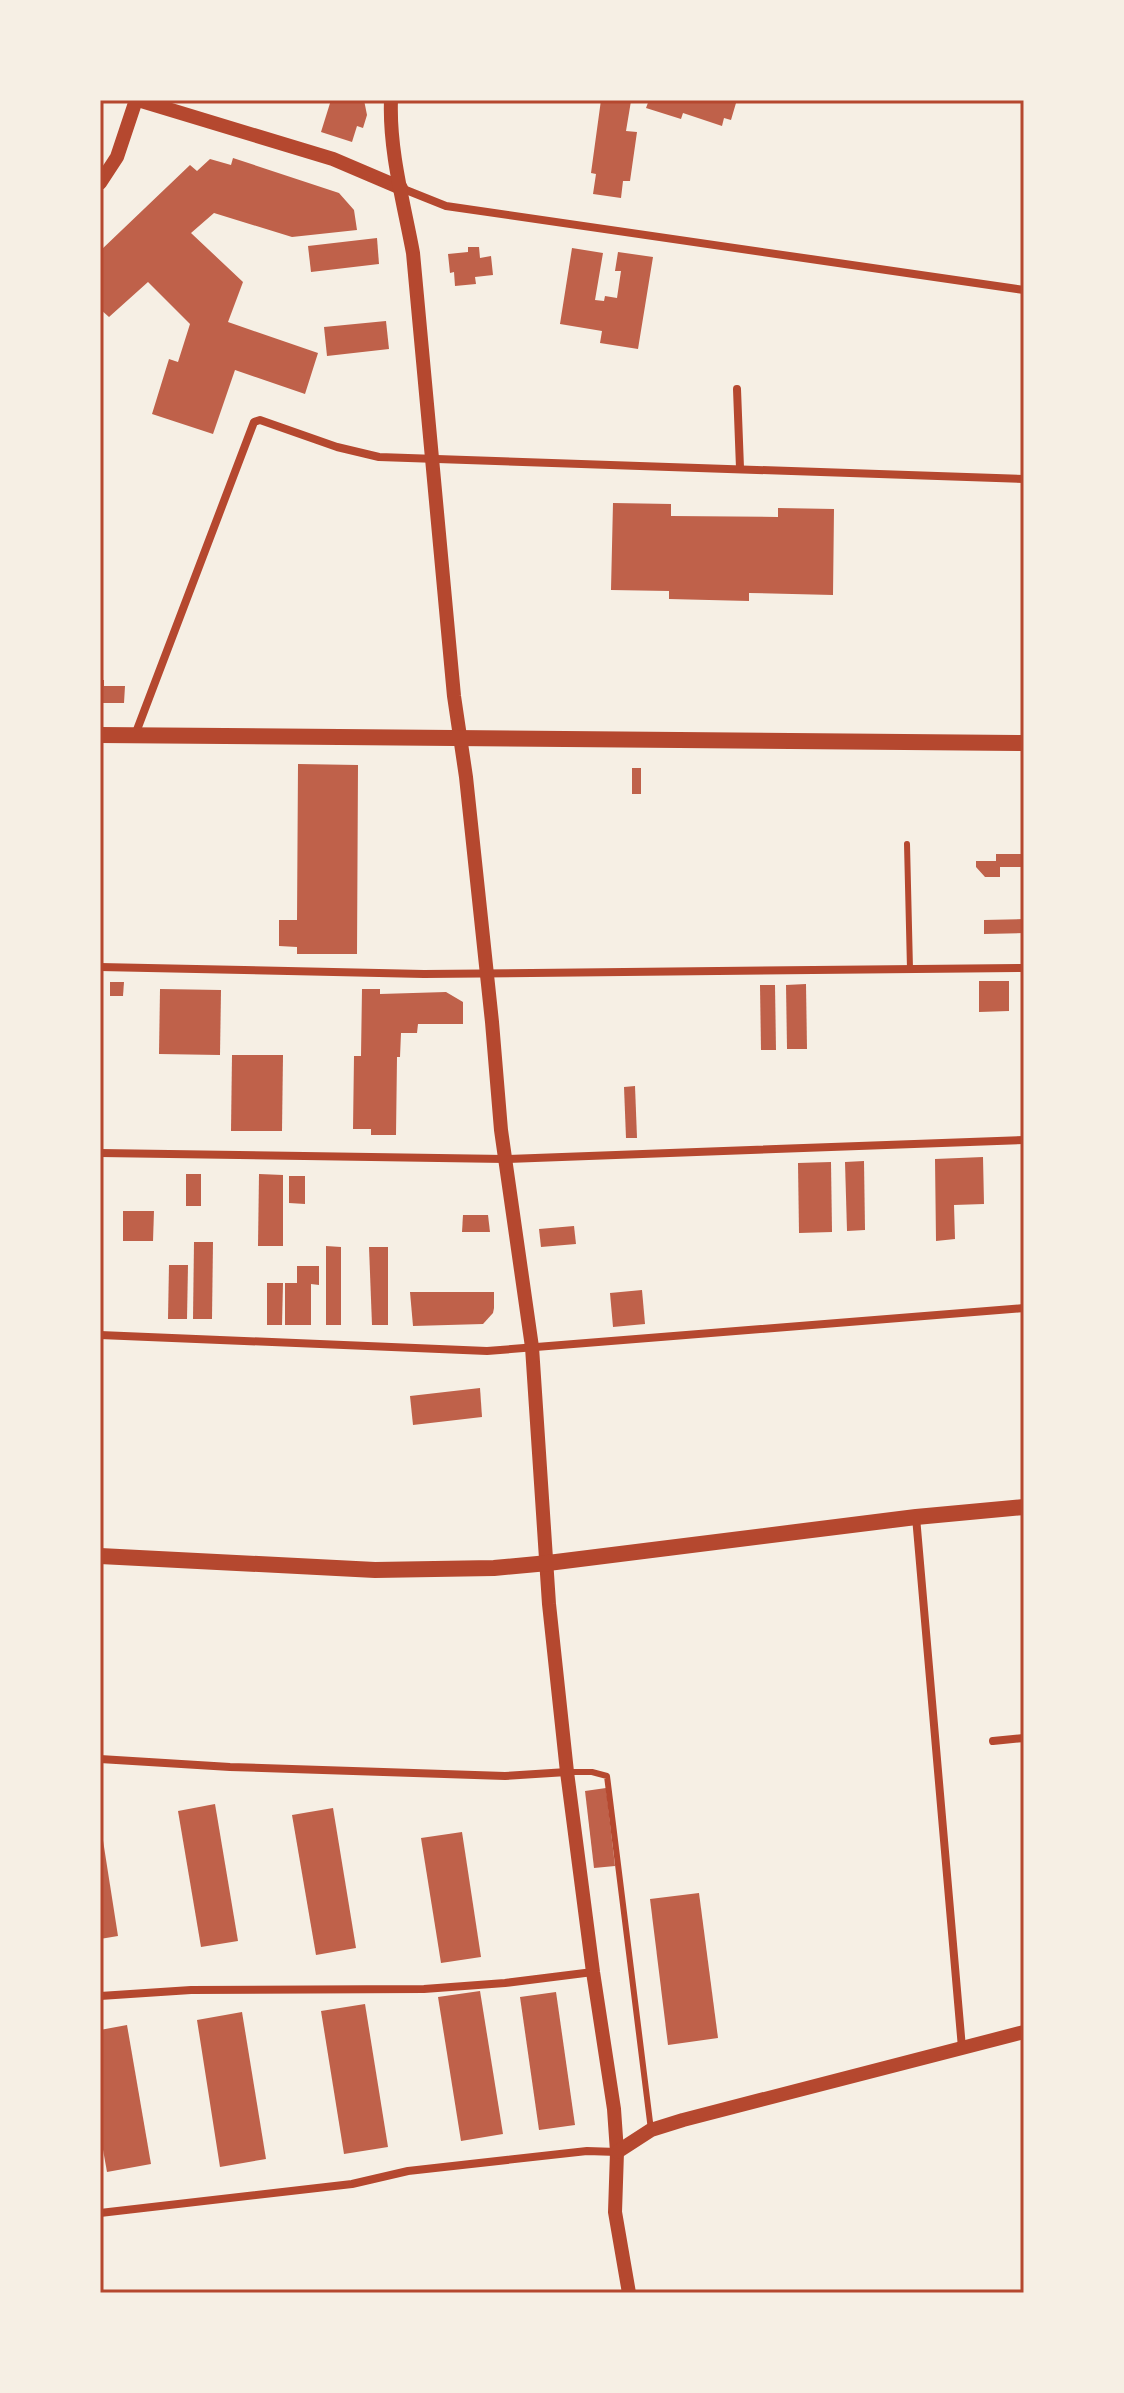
<svg xmlns="http://www.w3.org/2000/svg" width="1124" height="2393" font-family="'Roboto Condensed',sans-serif">
  <style>
    .building { fill: #bf614a }
    .lines { fill: none; stroke-linecap: round; stroke-linejoin: round }
    .service { stroke: #b5482f; stroke-width: 6 }
    .minor { stroke: #b5482f; stroke-width: 8 }
    .tertiary { stroke: #b5482f; stroke-width: 14 }
    .secondary { stroke: #b5482f; stroke-width: 16 }
    .neatline { fill: none; stroke: #b5482f; stroke-width: 3 }
  </style>
  <rect width="100%" height="100%" fill="#f6efe4"/>
  <g class="building">
    <path d="M 331,100 L 364,100 L 367,115 L 363,128 L 357,126 L 352,142 L 321,132 Z"/>
    <path d="M 601,100 L 631,101 L 626,131 L 637,132 L 630,181 L 623,181 L 621,198 L 593,194 L 596,174 L 591,173 Z"/>
    <path d="M 649,100 L 725,100 L 736,103 L 731,120 L 724,118 L 722,126 L 683,113 L 681,119 L 646,108 Z"/>
    <path d="M 233,158 L 339,193 L 354,210 L 357,230 L 292,237 L 214,213 L 191,233 L 243,282 L 228,322 L 318,353 L 305,394 L 235,370 L 213,434 L 152,414 L 169,359 L 178,362 L 190,324 L 148,282 L 109,317 L 100,309 L 100,251 L 190,165 L 197,171 L 210,159 L 231,165 Z"/>
    <path d="M 377,238 L 379,264 L 311,272 L 308,246 Z"/>
    <path d="M 468,247 L 479,247 L 480,258 L 491,256 L 493,275 L 475,277 L 476,284 L 455,286 L 454,272 L 450,273 L 448,254 L 468,252 Z"/>
    <path d="M 572,248 L 603,253 L 595,300 L 604,301 L 605,296 L 617,298 L 621,271 L 615,271 L 618,252 L 653,257 L 638,349 L 600,343 L 602,331 L 560,324 Z"/>
    <path d="M 386,321 L 389,349 L 327,356 L 324,327 Z"/>
    <path d="M 613,503 L 671,504 L 671,516 L 778,517 L 778,508 L 834,509 L 833,595 L 749,593 L 749,601 L 669,599 L 669,591 L 611,590 Z"/>
    <path d="M 100,680 L 104,680 L 104,686 L 125,686 L 124,703 L 100,703 Z"/>
    <path d="M 298,764 L 358,765 L 357,954 L 297,954 L 297,947 L 279,946 L 279,920 L 297,920 Z"/>
    <rect x="632" y="768" width="9" height="26"/>
    <path d="M 996,854 L 1024,854 L 1024,867 L 1000,867 L 1000,877 L 985,877 L 976,867 L 976,861 L 996,861 Z"/>
    <path d="M 1024,919 L 1024,933 L 984,934 L 984,920 Z"/>
    <path d="M 979,981 L 1009,981 L 1009,1011 L 979,1012 Z"/>
    <path d="M 110,982 L 124,982 L 123,996 L 110,996 Z"/>
    <path d="M 806,984 L 807,1049 L 787,1049 L 786,985 Z"/>
    <path d="M 760,985 L 775,985 L 776,1050 L 761,1050 Z"/>
    <path d="M 160,989 L 221,990 L 220,1055 L 159,1054 Z"/>
    <path d="M 362,989 L 380,989 L 380,994 L 446,992 L 463,1002 L 463,1024 L 418,1024 L 417,1033 L 401,1033 L 400,1057 L 397,1057 L 396,1135 L 371,1135 L 371,1129 L 353,1129 L 354,1056 L 361,1056 Z"/>
    <path d="M 232,1055 L 283,1055 L 282,1131 L 231,1131 Z"/>
    <path d="M 635,1086 L 637,1138 L 626,1138 L 624,1087 Z"/>
    <path d="M 983,1157 L 984,1204 L 954,1205 L 955,1239 L 936,1241 L 935,1159 Z"/>
    <path d="M 864,1161 L 865,1230 L 847,1231 L 845,1162 Z"/>
    <path d="M 831,1162 L 832,1232 L 799,1233 L 798,1163 Z"/>
    <rect x="186" y="1174" width="15" height="32"/>
    <path d="M 259,1174 L 283,1175 L 283,1246 L 258,1246 Z"/>
    <path d="M 289,1176 L 305,1176 L 305,1204 L 289,1203 Z"/>
    <path d="M 123,1211 L 154,1211 L 153,1241 L 123,1241 Z"/>
    <path d="M 463,1215 L 488,1215 L 490,1232 L 462,1232 Z"/>
    <path d="M 574,1226 L 576,1244 L 541,1247 L 539,1229 Z"/>
    <path d="M 194,1242 L 213,1242 L 212,1319 L 193,1319 Z"/>
    <path d="M 326,1246 L 341,1247 L 341,1325 L 326,1325 Z"/>
    <path d="M 369,1247 L 388,1247 L 388,1325 L 372,1325 Z"/>
    <path d="M 169,1265 L 188,1265 L 187,1319 L 168,1319 Z"/>
    <path d="M 297,1266 L 319,1266 L 319,1285 L 311,1284 L 311,1325 L 285,1325 L 285,1283 L 297,1283 Z"/>
    <path d="M 267,1283 L 283,1283 L 282,1325 L 267,1325 Z"/>
    <path d="M 642,1290 L 645,1324 L 613,1327 L 610,1293 Z"/>
    <path d="M 410,1292 L 494,1292 L 494,1308 L 493,1313 L 483,1324 L 413,1326 Z"/>
    <path d="M 480,1388 L 482,1417 L 413,1425 L 410,1396 Z"/>
    <path d="M 606,1788 L 615,1866 L 594,1868 L 585,1791 Z"/>
    <path d="M 215,1804 L 238,1941 L 201,1947 L 178,1811 Z"/>
    <path d="M 333,1808 L 356,1948 L 316,1955 L 292,1815 Z"/>
    <path d="M 462,1832 L 481,1957 L 441,1963 L 421,1838 Z"/>
    <path d="M 100,1834 L 102,1834 L 118,1936 L 100,1939 Z"/>
    <path d="M 699,1893 L 718,2038 L 668,2045 L 650,1899 Z"/>
    <path d="M 480,1991 L 503,2134 L 461,2141 L 438,1997 Z"/>
    <path d="M 556,1992 L 575,2125 L 539,2130 L 520,1997 Z"/>
    <path d="M 365,2004 L 388,2147 L 344,2154 L 321,2011 Z"/>
    <path d="M 242,2012 L 266,2159 L 220,2167 L 197,2020 Z"/>
    <path d="M 127,2025 L 151,2164 L 107,2172 L 100,2133 L 100,2030 Z"/>
  </g>
  <g class="lines">
    <g class="service">
      <path d="M 907,844 L 910,969"/>
      <path d="M 568,1772 L 592,1772 L 607,1776 L 651,2130"/>
    </g>
    <g class="minor">
      <path d="M 401,188 L 446,206 L 1024,290"/>
      <path d="M 737,389 L 740,468"/>
      <path d="M 135,735 L 254,422 L 260,420 L 337,447 L 379,457 L 1024,479"/>
      <path d="M 100,967 L 424,974 L 1024,968"/>
      <path d="M 100,1153 L 505,1159 L 1024,1140"/>
      <path d="M 100,1335 L 487,1351 L 1024,1308"/>
      <path d="M 916,1517 L 962,2048"/>
      <path d="M 993,1741 L 1024,1738"/>
      <path d="M 100,1759 L 230,1767 L 505,1776 L 567,1772"/>
      <path d="M 100,1996 L 191,1990 L 424,1989 L 505,1983 L 593,1972"/>
      <path d="M 100,2213 L 352,2184 L 408,2171 L 587,2151 L 617,2152"/>
    </g>
    <g class="tertiary">
      <path d="M 138,100 L 333,159 L 401,188"/>
      <path d="M 391,100 C 389,151 404,204 413,253 L 454,696 L 466,777 L 492,1022 L 501,1130 L 532,1347 L 549,1604 L 567,1772 L 593,1972 L 614,2109 L 617,2152 L 615,2212 L 629,2293"/>
      <path d="M 100,183 L 117,157 L 136,100"/>
      <path d="M 617,2152 L 651,2130 L 683,2120 L 1024,2032"/>
    </g>
    <g class="secondary">
      <path d="M 100,735 L 1024,743"/>
      <path d="M 100,1556 L 375,1570 L 494,1568 L 548,1563 L 916,1517 L 1024,1507"/>
    </g>
  </g>
  <rect width="1124" height="2393" fill="none" stroke="#f6efe4" stroke-width="204"/>
  <rect x="102" y="102" width="920" height="2189" class="neatline"/>
</svg>
